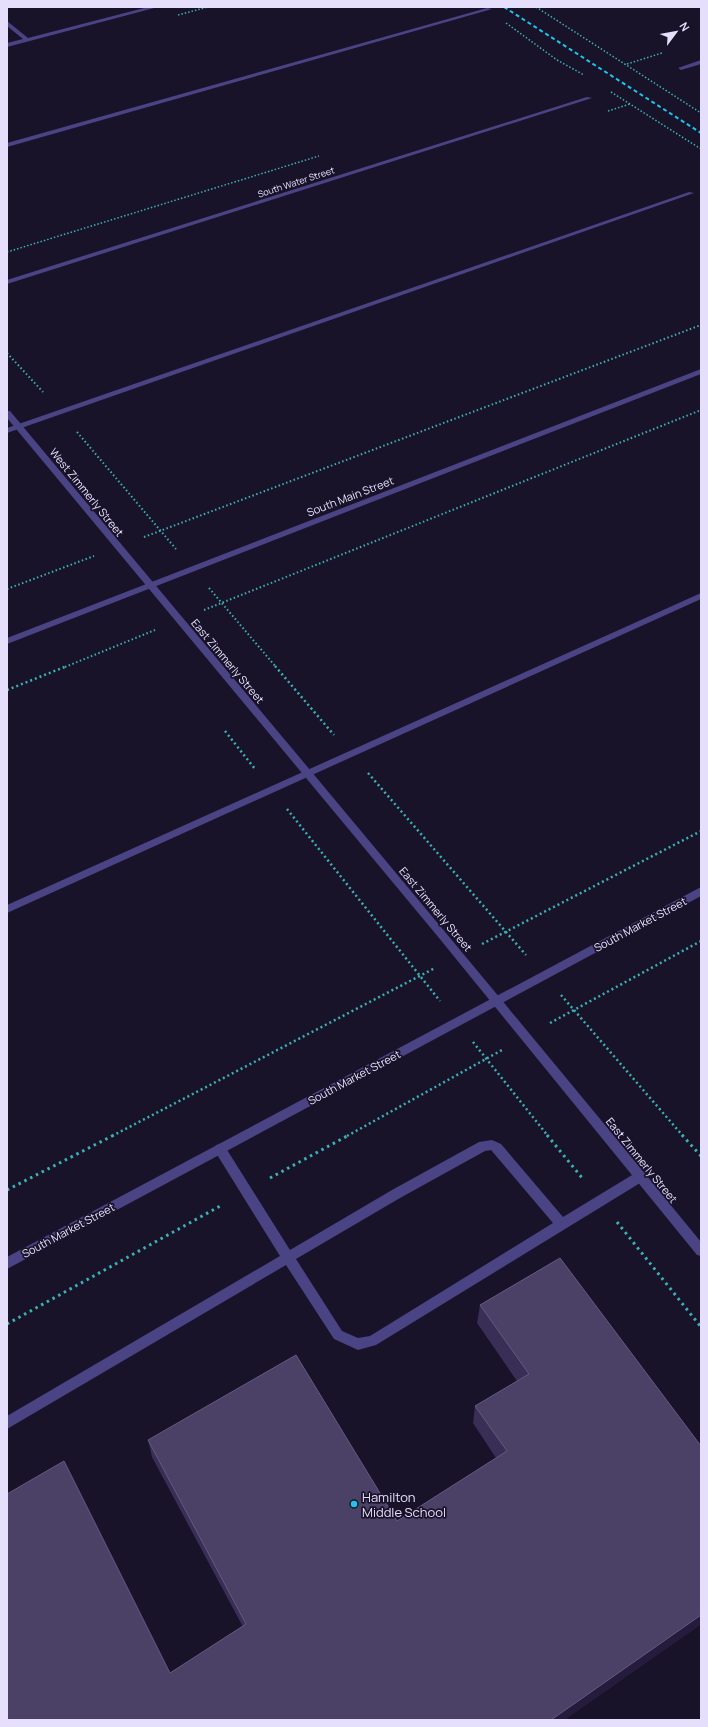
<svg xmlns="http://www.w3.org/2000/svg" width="708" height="1727" font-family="Manrope,sans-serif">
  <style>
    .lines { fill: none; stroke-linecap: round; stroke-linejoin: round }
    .path-far3 { stroke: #3cb1b3; stroke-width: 1.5; stroke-dasharray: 1.5 2; stroke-linecap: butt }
    .path-far2 { stroke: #3cb1b3; stroke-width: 2; stroke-dasharray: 1.5 2.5; stroke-linecap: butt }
    .path-far1 { stroke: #3cb1b3; stroke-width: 2.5; stroke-dasharray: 2 3; stroke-linecap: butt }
    .path { stroke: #3cb1b3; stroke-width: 3; stroke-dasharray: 2.5 4; stroke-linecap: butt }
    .service { fill: #4a4384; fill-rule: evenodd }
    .minor { fill: #4a4384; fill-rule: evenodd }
    .tertiary { fill: #4a4384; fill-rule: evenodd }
    .rail { stroke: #1cc6eb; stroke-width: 2; stroke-dasharray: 4 3; stroke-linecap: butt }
    .wall { fill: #392e56 }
    .shaded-wall { fill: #241b3d }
    .building { fill: #4b4167; stroke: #645a7f }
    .poi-dot { fill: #1cc6eb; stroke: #19132a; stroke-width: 1.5 }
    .labels { text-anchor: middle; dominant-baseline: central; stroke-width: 3.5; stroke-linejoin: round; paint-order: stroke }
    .far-street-label { font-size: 9px; fill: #e5dffc; stroke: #19132a }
    .street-label { font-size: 11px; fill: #e5dffc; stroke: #19132a }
    .near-poi-label { font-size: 13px; fill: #e5dffc; stroke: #19132a; text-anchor: start }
  </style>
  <rect width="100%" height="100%" fill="#19132a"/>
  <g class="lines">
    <g class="path-far3">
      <path d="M 536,7 L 701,113"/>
      <path d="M 178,15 L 208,7"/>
      <path d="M 506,23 L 557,60 L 584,75"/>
      <path d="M 627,64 L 662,53"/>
      <path d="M 611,92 L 701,149"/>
      <path d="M 608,111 L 630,104"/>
      <path d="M 7,252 L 319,156"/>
    </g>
    <g class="path-far2">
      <path d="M 7,353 L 43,392"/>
      <path d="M 77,432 L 176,549"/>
      <path d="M 144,537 L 701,325"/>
      <path d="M 209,588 L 276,667"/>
      <path d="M 7,589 L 94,556"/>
      <path d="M 204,610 L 701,410"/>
      <path d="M 65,667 L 155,630"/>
    </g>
    <g class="path-far1">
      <path d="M 275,666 L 334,735"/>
      <path d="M 7,690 L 67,666"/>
      <path d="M 225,731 L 255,769"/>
      <path d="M 368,773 L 526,955"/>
      <path d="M 287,809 L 440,1001"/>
      <path d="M 482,944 L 701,831"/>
      <path d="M 561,995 L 683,1136"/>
      <path d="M 550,1023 L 701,941"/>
      <path d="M 473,1042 L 548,1136"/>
      <path d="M 112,1136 L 435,968"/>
      <path d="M 347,1136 L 502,1050"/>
    </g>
    <g class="path">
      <path d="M 547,1135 L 583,1179"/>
      <path d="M 682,1135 L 701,1156"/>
      <path d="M 270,1178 L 349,1135"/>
      <path d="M 7,1190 L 114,1135"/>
      <path d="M 617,1222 L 701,1327"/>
      <path d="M 7,1324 L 222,1205"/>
    </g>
    <g class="service">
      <path d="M 487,8 L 492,9 L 7,147 L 7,143 Z"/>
      <path d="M 689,192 L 694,193 L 7,433 L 7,428 Z"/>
      <path d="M 701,593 L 701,599 L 7,913 L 7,905 Z"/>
      <path d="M 492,1140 L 501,1144 L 563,1217 L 637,1172 L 641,1171 L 645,1172 L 647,1176 L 645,1180 L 376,1345 L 358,1350 L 334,1339 L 286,1265 L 7,1429 L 7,1416 L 280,1256 L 216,1153 L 214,1149 L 216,1145 L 220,1144 L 224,1145 L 290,1250 L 392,1190 L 479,1142 ZM 491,1150 L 553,1223 L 370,1336 L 358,1338 L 342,1331 L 296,1259 L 400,1198 L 485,1151 Z"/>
    </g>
    <g class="minor">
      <path d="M 148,7 L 158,7 L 7,47 L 7,43 L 23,39 L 7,26 L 7,21 L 28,38 Z"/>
      <path d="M 701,60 L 701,64 L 681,70 L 678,68 Z"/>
      <path d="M 587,97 L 592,98 L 7,284 L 7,280 Z"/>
      <path d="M 7,411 L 10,411 C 241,688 473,963 701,1242 L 701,1256 L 697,1255 L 439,938 L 7,418 Z"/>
    </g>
    <g class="tertiary">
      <path d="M 701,369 L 701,374 L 7,644 L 7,638 Z"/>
      <path d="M 701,887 L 701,896 L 7,1269 L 7,1257 Z"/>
    </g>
    <path class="rail" d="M 504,7 L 701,133"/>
  </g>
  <path class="wall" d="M 560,1258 L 701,1624 L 564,1720 L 7,1720 L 170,1673 L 243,1627 L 152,1457 L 148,1440 L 397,1521 L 496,1458 L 473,1423 L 475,1406 L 517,1381 L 477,1323 L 480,1305 Z"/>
  <path class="shaded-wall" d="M 701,1615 L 701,1624 L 564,1720 L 551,1720 Z"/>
  <path class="building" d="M 560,1258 L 701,1446 L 701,1615 L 551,1720 L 7,1720 L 7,1494 L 64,1461 L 170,1673 L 246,1624 L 148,1440 L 296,1355 L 397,1521 L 507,1451 L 475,1406 L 529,1374 L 480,1305 Z"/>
  <circle class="poi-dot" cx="354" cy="1504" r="4"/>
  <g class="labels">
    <g class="far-street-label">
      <text transform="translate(296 182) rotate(-18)">South Water Street</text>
    </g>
    <g class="street-label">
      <text transform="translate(87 492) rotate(51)">West Zimmerly Street</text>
      <text transform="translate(350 496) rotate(-21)">South Main Street</text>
      <text transform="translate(228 661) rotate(50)">East Zimmerly Street</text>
      <text transform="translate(436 909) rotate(50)">East Zimmerly Street</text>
      <text transform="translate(640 924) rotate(-28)">South Market Street</text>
      <text transform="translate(354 1077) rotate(-28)">South Market Street</text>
      <text transform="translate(642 1160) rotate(51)">East Zimmerly Street</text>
      <text transform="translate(68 1230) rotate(-28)">South Market Street</text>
    </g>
    <g class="near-poi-label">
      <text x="362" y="1497">Hamilton<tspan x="362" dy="15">Middle School</tspan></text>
    </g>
  </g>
  <rect width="708" height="1727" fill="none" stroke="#e5dffc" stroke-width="16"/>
  <g transform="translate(676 32) rotate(58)" stroke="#19132a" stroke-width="3" paint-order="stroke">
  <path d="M0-3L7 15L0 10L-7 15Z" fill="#e5dffc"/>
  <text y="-6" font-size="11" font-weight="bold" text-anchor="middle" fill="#e5dffc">N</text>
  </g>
</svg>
